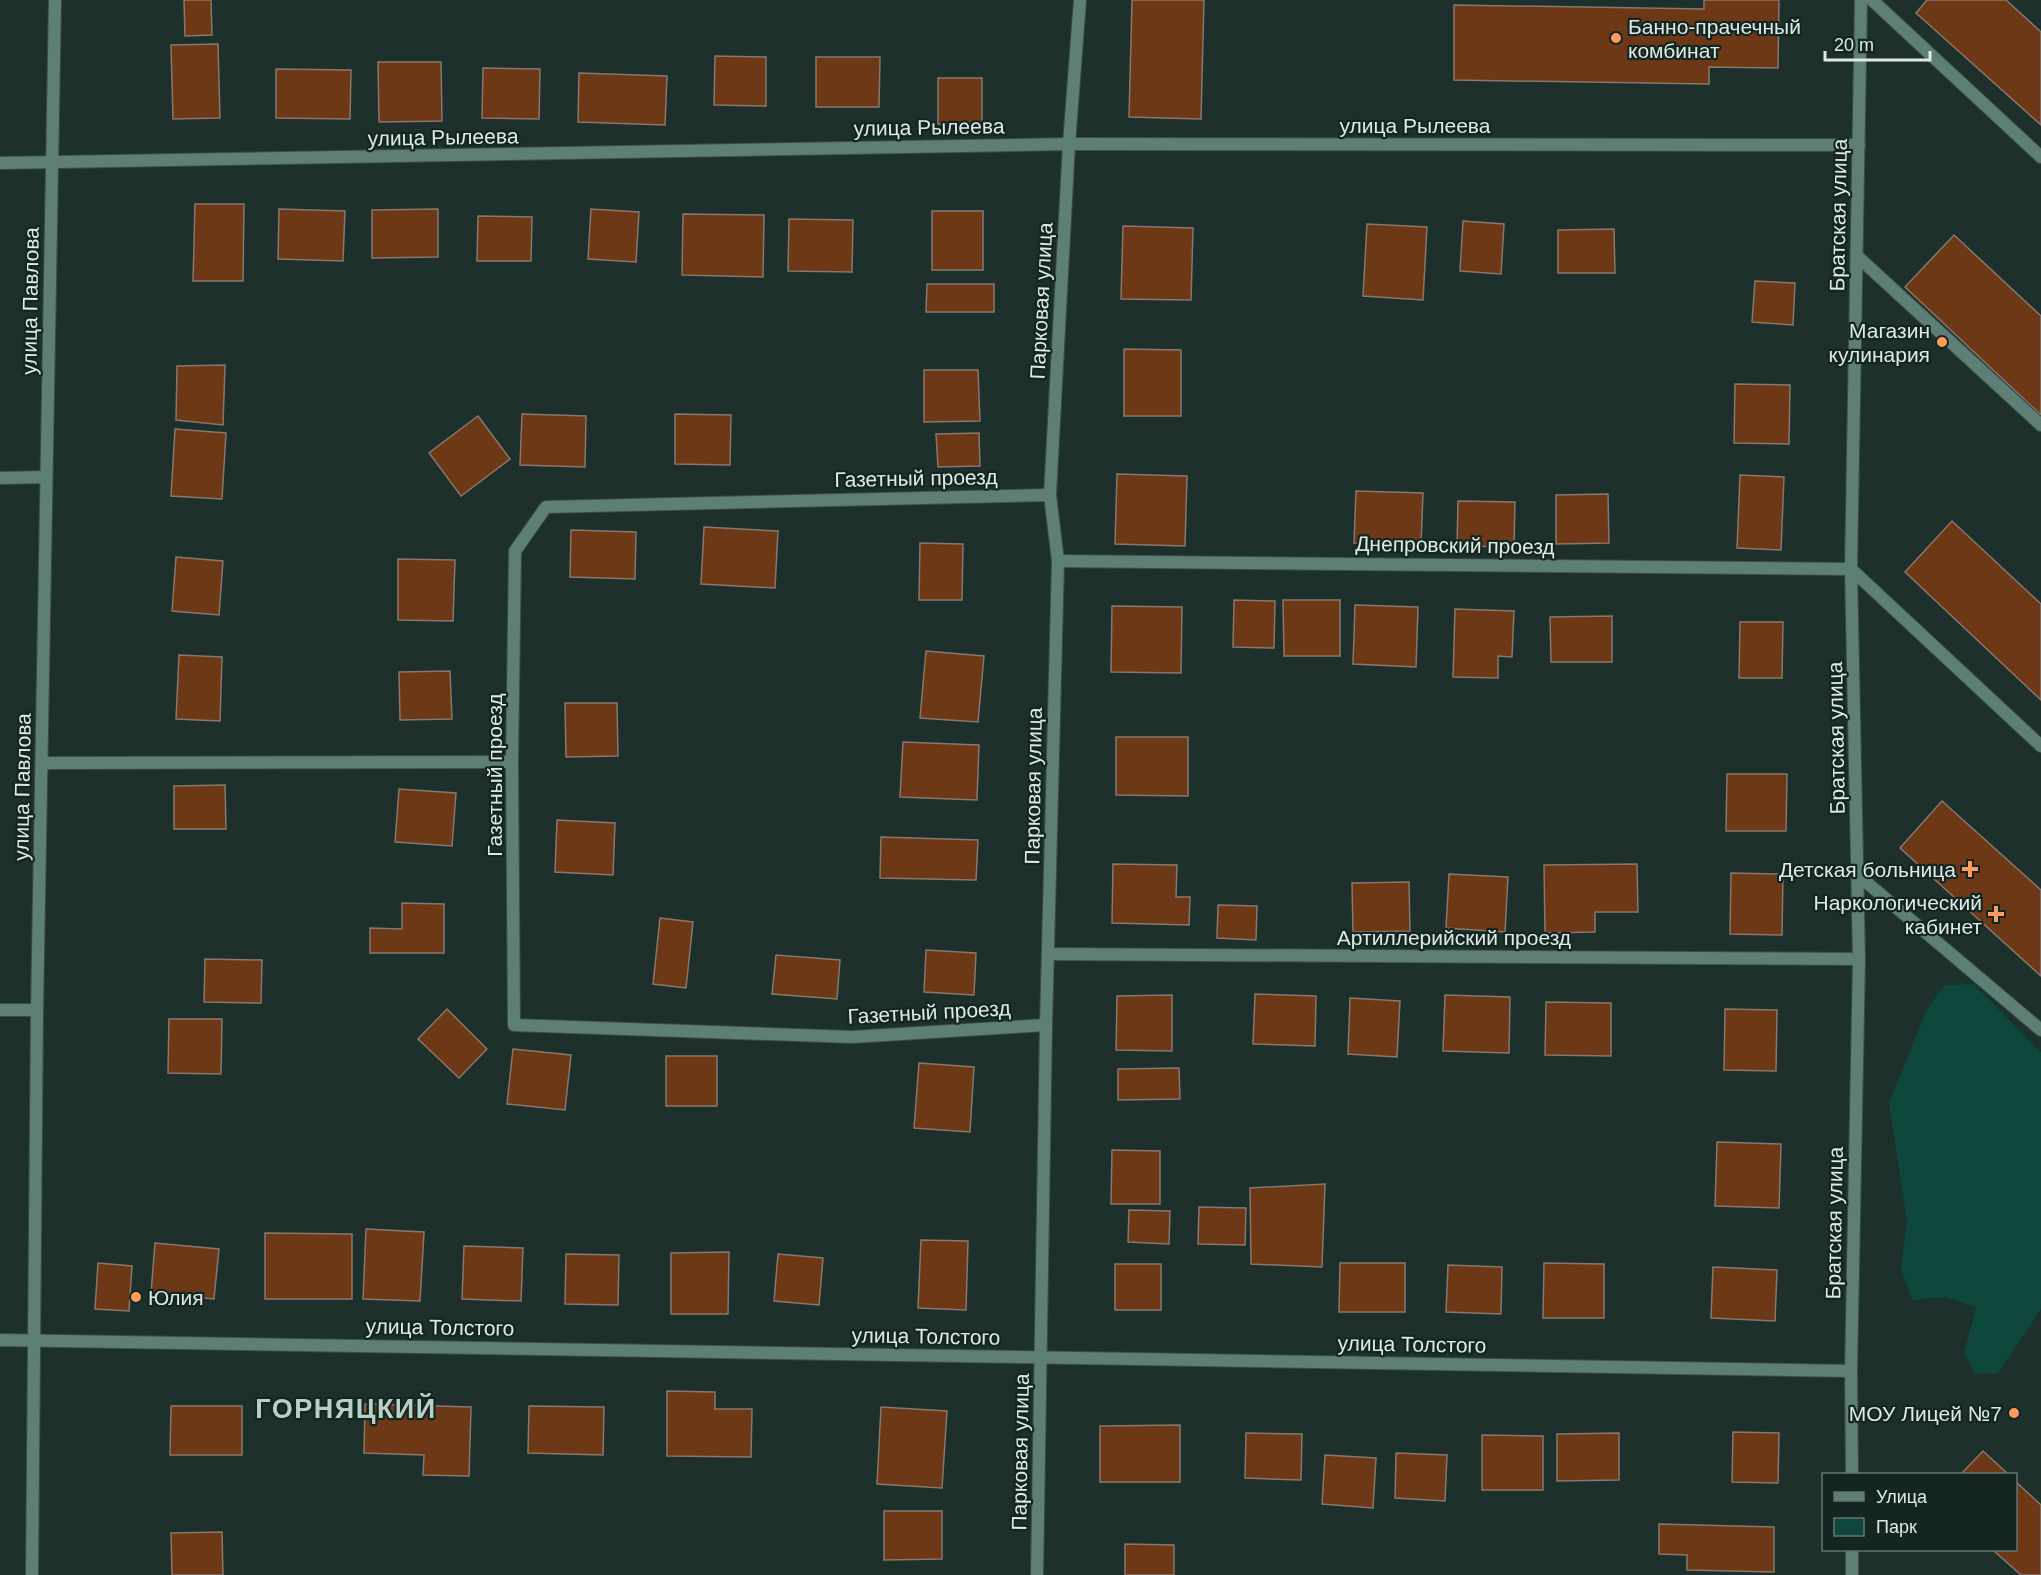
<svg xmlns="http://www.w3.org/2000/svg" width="2041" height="1575" font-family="Arial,sans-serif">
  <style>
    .green { fill: #0e473c }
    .building { fill: #6c3815; stroke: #89776d; stroke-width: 1.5 }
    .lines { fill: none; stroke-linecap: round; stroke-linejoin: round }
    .service-casing { stroke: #3c4e49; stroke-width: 14 }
    .minor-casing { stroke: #3c4e49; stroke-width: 14 }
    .service { stroke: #5e7f76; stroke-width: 12 }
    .minor { stroke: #5e7f76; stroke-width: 12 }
    .poi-dot { fill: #ff9b5b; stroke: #132621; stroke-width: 2 }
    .labels { text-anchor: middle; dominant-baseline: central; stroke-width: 4.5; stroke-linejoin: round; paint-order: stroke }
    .poi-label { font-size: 21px; fill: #dfeae7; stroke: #132621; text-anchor: end }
    .street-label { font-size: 21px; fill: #dfeae7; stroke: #132621 }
    .district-label { font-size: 27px; font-weight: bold; letter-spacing: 1.5px; fill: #b9d0c9; stroke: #132621 }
  </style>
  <rect width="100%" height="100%" fill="#1d302b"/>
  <path class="green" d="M 1974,984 L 2041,1053 L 2041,1309 L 1998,1373 L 1975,1374 L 1964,1353 L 1976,1307 L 1945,1297 L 1912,1300 L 1901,1269 L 1907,1221 L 1889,1103 L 1927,1009 L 1945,985 Z"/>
  <g class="building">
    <path d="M 184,0 L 211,0 L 212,35 L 185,36 Z"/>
    <path d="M 1132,0 L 1204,0 L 1201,119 L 1129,117 Z"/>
    <path d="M 1704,0 L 1779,0 L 1778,68 L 1709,67 L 1709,84 L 1454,80 L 1454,5 L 1704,9 Z"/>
    <path d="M 1927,0 L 2006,0 L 2041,32 L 2041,125 L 1916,13 Z"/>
    <path d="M 218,44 L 220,118 L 173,119 L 171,45 Z"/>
    <path d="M 715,56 L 766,57 L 766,106 L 714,105 Z"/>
    <path d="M 816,57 L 880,57 L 879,107 L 816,107 Z"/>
    <path d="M 378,62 L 441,62 L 442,121 L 379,122 Z"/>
    <path d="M 483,68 L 540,69 L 539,119 L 482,118 Z"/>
    <path d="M 276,69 L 351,70 L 350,119 L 276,118 Z"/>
    <path d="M 579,73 L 667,76 L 665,125 L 578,122 Z"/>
    <rect x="938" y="78" width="44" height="46"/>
    <path d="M 195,204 L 244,204 L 243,281 L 193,281 Z"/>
    <path d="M 279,209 L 345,211 L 343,261 L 278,259 Z"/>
    <path d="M 438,209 L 438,257 L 372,258 L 372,210 Z"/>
    <path d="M 591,209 L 639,212 L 636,262 L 588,259 Z"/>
    <rect x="932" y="211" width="51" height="59"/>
    <path d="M 683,214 L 764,215 L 763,277 L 682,275 Z"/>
    <path d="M 478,216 L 532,217 L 531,261 L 477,261 Z"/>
    <path d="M 789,219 L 853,220 L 852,272 L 788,271 Z"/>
    <path d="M 1463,221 L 1504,224 L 1501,274 L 1460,271 Z"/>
    <path d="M 1367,224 L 1427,227 L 1423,300 L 1363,296 Z"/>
    <path d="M 1123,226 L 1193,228 L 1191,300 L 1121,299 Z"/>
    <path d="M 1614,229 L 1615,273 L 1558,273 L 1558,230 Z"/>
    <path d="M 1954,235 L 2041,316 L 2041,415 L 1905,287 Z"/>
    <path d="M 1755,281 L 1795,283 L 1793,325 L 1752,322 Z"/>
    <path d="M 927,284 L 994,284 L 994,312 L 926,312 Z"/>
    <path d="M 1124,349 L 1181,350 L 1181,416 L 1124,416 Z"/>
    <path d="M 225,365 L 223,425 L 176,420 L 177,366 Z"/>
    <path d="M 924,370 L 978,370 L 980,421 L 924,422 Z"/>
    <path d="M 1735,384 L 1790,385 L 1789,444 L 1734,443 Z"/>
    <path d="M 522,414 L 586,416 L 585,467 L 520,465 Z"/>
    <path d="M 675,414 L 731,415 L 730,465 L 675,464 Z"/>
    <path d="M 478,416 L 510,459 L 461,496 L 429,453 Z"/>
    <path d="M 175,429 L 226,433 L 222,499 L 171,496 Z"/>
    <path d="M 979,433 L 980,466 L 938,467 L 936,434 Z"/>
    <path d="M 1117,474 L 1187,476 L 1185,546 L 1115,544 Z"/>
    <path d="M 1740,475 L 1784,477 L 1781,550 L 1737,548 Z"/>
    <path d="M 1356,491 L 1423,493 L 1421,545 L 1354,543 Z"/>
    <path d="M 1608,494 L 1609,543 L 1556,544 L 1556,495 Z"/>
    <path d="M 1458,501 L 1515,502 L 1514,547 L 1457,546 Z"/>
    <path d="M 1952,521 L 2041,604 L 2041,700 L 1905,572 Z"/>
    <path d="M 704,527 L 778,531 L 775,588 L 701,584 Z"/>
    <path d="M 571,530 L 636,532 L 635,579 L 570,577 Z"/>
    <path d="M 920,543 L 963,544 L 962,600 L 919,600 Z"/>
    <path d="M 176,557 L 223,561 L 219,615 L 172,611 Z"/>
    <path d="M 398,559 L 455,560 L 453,621 L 398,620 Z"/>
    <path d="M 1234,600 L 1275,601 L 1274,648 L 1233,647 Z"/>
    <path d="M 1283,600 L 1340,600 L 1340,656 L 1284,656 Z"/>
    <path d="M 1355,605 L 1418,607 L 1416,667 L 1353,664 Z"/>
    <path d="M 1112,606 L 1182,607 L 1181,673 L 1111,672 Z"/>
    <path d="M 1455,609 L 1514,611 L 1512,657 L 1498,656 L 1498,678 L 1453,677 Z"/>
    <path d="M 1612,616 L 1612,662 L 1551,662 L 1550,617 Z"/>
    <path d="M 1740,622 L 1783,622 L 1782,678 L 1739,678 Z"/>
    <path d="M 926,651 L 984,656 L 978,722 L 920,718 Z"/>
    <path d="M 179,655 L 222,657 L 220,721 L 176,719 Z"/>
    <path d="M 450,671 L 452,719 L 400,720 L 399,672 Z"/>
    <path d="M 565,703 L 617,703 L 618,756 L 566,757 Z"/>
    <path d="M 1116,737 L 1188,737 L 1188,796 L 1116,795 Z"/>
    <path d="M 903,742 L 979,745 L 977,800 L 900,797 Z"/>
    <path d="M 1727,774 L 1787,774 L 1786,831 L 1726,831 Z"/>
    <path d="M 225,785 L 226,829 L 174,829 L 174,786 Z"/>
    <path d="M 399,789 L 456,793 L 452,846 L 395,842 Z"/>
    <path d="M 1942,801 L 2041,890 L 2041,976 L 1900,848 Z"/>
    <path d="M 557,820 L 615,823 L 613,875 L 555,872 Z"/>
    <path d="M 881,837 L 978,840 L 976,880 L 880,878 Z"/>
    <path d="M 1113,864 L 1177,865 L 1176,897 L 1190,897 L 1189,925 L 1112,923 Z"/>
    <path d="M 1637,864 L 1638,912 L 1595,912 L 1595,932 L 1545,933 L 1544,865 Z"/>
    <path d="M 1731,873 L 1783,874 L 1782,935 L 1730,934 Z"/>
    <path d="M 1449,874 L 1508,877 L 1505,932 L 1446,928 Z"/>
    <path d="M 1409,882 L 1410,931 L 1353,932 L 1352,883 Z"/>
    <path d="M 402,903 L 444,904 L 444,953 L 370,953 L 370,928 L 402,929 Z"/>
    <path d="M 1218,905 L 1257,906 L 1256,940 L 1217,938 Z"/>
    <path d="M 660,918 L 693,922 L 686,988 L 653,984 Z"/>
    <path d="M 926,950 L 976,953 L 974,995 L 924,992 Z"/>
    <path d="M 776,955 L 840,960 L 837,999 L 772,994 Z"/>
    <path d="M 205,959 L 262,960 L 261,1003 L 204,1002 Z"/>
    <path d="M 1255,994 L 1316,996 L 1315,1046 L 1253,1044 Z"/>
    <path d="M 1172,995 L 1172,1051 L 1116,1050 L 1117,996 Z"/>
    <path d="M 1445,995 L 1510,997 L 1509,1053 L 1443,1051 Z"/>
    <path d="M 1350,998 L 1400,1001 L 1397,1057 L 1348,1054 Z"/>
    <path d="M 1546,1002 L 1611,1003 L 1611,1056 L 1545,1055 Z"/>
    <path d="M 447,1009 L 487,1049 L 459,1078 L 418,1039 Z"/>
    <path d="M 1725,1009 L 1777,1010 L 1776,1071 L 1724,1070 Z"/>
    <path d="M 169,1019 L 222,1019 L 221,1074 L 168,1073 Z"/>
    <path d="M 513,1049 L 571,1055 L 565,1110 L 507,1104 Z"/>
    <rect x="666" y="1056" width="51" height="50"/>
    <path d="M 919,1063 L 974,1067 L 970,1132 L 914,1128 Z"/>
    <path d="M 1179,1068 L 1180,1099 L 1118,1100 L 1118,1069 Z"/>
    <path d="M 1717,1142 L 1781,1144 L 1779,1208 L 1715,1206 Z"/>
    <path d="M 1112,1150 L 1160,1151 L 1160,1204 L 1111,1204 Z"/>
    <path d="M 1325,1184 L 1322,1267 L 1251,1264 L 1250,1188 Z"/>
    <path d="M 1199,1207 L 1246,1208 L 1245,1245 L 1198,1244 Z"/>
    <path d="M 1129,1210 L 1170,1211 L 1169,1244 L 1128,1242 Z"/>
    <path d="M 366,1229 L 424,1232 L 420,1301 L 363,1299 Z"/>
    <path d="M 265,1233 L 352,1234 L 352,1299 L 265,1299 Z"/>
    <path d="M 921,1240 L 968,1241 L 966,1310 L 918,1308 Z"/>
    <path d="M 155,1243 L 219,1249 L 214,1299 L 151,1293 Z"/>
    <path d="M 464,1246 L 523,1248 L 521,1301 L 462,1299 Z"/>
    <path d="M 729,1252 L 728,1314 L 671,1314 L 671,1253 Z"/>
    <path d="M 566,1254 L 619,1255 L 618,1305 L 565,1304 Z"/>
    <path d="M 778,1254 L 823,1258 L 819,1305 L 774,1301 Z"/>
    <path d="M 98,1263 L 132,1266 L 129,1311 L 95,1309 Z"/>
    <path d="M 1340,1263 L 1405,1263 L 1405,1312 L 1339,1312 Z"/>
    <path d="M 1544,1263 L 1604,1264 L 1604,1318 L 1543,1318 Z"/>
    <rect x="1115" y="1264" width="46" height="46"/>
    <path d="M 1448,1265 L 1502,1267 L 1501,1314 L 1446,1312 Z"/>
    <path d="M 1713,1267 L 1777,1270 L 1775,1321 L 1711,1318 Z"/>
    <path d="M 667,1391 L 715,1392 L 715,1409 L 752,1409 L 751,1457 L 667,1456 Z"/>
    <path d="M 365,1404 L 471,1407 L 469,1476 L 423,1475 L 424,1455 L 364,1453 Z"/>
    <path d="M 171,1406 L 242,1406 L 242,1455 L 170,1455 Z"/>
    <path d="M 529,1406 L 604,1407 L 603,1455 L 528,1453 Z"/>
    <path d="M 881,1407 L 947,1411 L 942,1488 L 877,1484 Z"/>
    <path d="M 1180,1425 L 1180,1482 L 1100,1482 L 1100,1426 Z"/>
    <path d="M 1733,1432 L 1779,1433 L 1778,1483 L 1732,1482 Z"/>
    <path d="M 1246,1433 L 1302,1434 L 1301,1480 L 1245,1478 Z"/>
    <path d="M 1619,1433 L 1619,1480 L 1557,1481 L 1557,1434 Z"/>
    <path d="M 1482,1435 L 1543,1436 L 1543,1490 L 1482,1490 Z"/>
    <path d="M 1983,1451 L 2008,1474 L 1961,1474 Z"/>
    <path d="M 1396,1453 L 1447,1455 L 1445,1501 L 1395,1498 Z"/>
    <path d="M 1325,1455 L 1376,1458 L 1373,1508 L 1322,1504 Z"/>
    <path d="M 2016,1482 L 2041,1505 L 2041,1575 L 2021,1575 L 1993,1550 L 2016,1550 Z"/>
    <path d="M 884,1511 L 942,1511 L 942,1559 L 884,1560 Z"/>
    <path d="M 1659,1524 L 1774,1527 L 1774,1572 L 1687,1570 L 1687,1555 L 1659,1554 Z"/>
    <path d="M 222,1532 L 223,1575 L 172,1575 L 171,1533 Z"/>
    <path d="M 1125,1544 L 1174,1545 L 1174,1575 L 1125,1575 Z"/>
  </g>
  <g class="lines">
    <defs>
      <g id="service">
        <path d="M 1872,0 L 2041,157"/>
        <path d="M 1857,256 L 2041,425"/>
        <path d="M 1851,569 L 2041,746"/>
      </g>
      <g id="minor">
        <path d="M 0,163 L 1069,144 L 1859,145"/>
        <path d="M 0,478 L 46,477"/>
        <path d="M 1058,561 L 1851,569"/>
        <path d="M 42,763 L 512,762"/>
        <path d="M 1859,876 L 2041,1030"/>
        <path d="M 1049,954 L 1859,959"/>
        <path d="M 0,1010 L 37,1010"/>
        <path d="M 1046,1025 L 852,1037 L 514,1025 L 512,762 L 515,551 L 546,507 L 1050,495"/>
        <path d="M 0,1340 L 1851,1371"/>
        <path d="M 1852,1474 L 1851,1371 L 1859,959 L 1851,569 L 1861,0"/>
        <path d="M 1852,1550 L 1852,1575"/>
        <path d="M 32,1575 L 37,1010 L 55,0"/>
        <path d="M 1037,1575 L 1046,1025 L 1058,561 L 1050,495 L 1069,144 L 1080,0"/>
      </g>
    </defs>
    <use href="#service" class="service-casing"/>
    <use href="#minor" class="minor-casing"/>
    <use href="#service" class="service"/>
    <use href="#minor" class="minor"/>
  </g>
  <g class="poi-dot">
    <circle cx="1616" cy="38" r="6"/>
    <circle cx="1942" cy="342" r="6"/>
    <path d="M1967 860h6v6h6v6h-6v6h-6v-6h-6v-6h6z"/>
    <path d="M1993 905h6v6h6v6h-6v6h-6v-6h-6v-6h6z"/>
    <circle cx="136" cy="1297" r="6"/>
    <circle cx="2014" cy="1413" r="6"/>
  </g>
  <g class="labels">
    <g class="poi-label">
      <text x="1628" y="26" text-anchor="start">Банно-прачечный<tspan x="1628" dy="24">комбинат</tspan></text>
      <text x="1930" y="330">Магазин<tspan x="1930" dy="24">кулинария</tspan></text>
      <text x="1956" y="869">Детская больница</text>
      <text x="1982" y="902">Наркологический<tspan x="1982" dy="24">кабинет</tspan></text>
      <text x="148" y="1297" text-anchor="start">Юлия</text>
      <text x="2002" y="1413">МОУ Лицей №7</text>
    </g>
    <g class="street-label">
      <text x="1415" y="125">улица Рылеева</text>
      <text transform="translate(929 127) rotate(-1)">улица Рылеева</text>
      <text transform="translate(443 137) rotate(-1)">улица Рылеева</text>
      <text transform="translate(1838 215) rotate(-89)">Братская улица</text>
      <text transform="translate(30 301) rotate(-89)">улица Павлова</text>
      <text transform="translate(1041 301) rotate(-87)">Парковая улица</text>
      <text transform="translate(916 478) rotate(-1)">Газетный проезд</text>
      <text transform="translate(1455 545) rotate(1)">Днепровский проезд</text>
      <text transform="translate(1836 738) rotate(-91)">Братская улица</text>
      <text transform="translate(494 775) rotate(-90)">Газетный проезд</text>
      <text transform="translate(1033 786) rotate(-89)">Парковая улица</text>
      <text transform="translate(22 787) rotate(-89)">улица Павлова</text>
      <text x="1454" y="937">Артиллерийский проезд</text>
      <text transform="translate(929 1012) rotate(-3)">Газетный проезд</text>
      <text transform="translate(1834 1223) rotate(-89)">Братская улица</text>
      <text transform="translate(440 1327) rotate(1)">улица Толстого</text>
      <text transform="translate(926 1336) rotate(1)">улица Толстого</text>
      <text transform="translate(1412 1344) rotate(1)">улица Толстого</text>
      <text transform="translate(1020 1452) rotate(-89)">Парковая улица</text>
    </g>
    <g class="district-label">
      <text x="346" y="1409">ГОРНЯЦКИЙ</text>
    </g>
  </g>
  <rect x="1822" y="1473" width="195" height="78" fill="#132621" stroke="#657470" stroke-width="1.5"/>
  <rect x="1834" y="1492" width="30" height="9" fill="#5e7f76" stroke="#657470" stroke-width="1.5"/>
  <text x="1876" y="1503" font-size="18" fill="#dfeae7">Улица</text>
  <rect x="1834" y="1518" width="30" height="18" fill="#0e473c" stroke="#657470" stroke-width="1.5"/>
  <text x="1876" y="1533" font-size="18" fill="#dfeae7">Парк</text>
  <path d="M1825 51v9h105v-9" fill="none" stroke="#dfeae7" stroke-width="3"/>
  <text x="1834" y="51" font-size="18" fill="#dfeae7" stroke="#132621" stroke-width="4.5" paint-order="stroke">20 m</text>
</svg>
